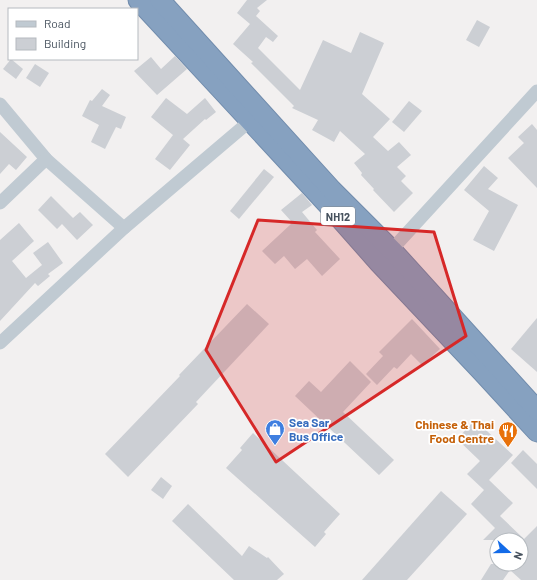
<svg xmlns="http://www.w3.org/2000/svg" width="537" height="580" font-family="Barlow,sans-serif">
  <style>
    .building { fill: #cccfd4 }
    .lines { fill: none; stroke-linecap: round; stroke-linejoin: round }
    .highway-casing { stroke: #718cac; stroke-width: 21 }
    .minor { stroke: #c0cad2; stroke-width: 13 }
    .highway { stroke: #86a1c0; stroke-width: 19 }
    .marked { fill: #d62828; fill-opacity: 0.2; stroke: #d62828; stroke-width: 3; stroke-linejoin: round }
    .labels { text-anchor: middle; dominant-baseline: central; stroke-width: 3.5; stroke-linejoin: round; paint-order: stroke }
    .shield { fill: #fff; stroke: #7e868e; stroke-width: 1 }
    .shield-label { font-size: 11px; font-weight: bold; fill: #47525e }
    .shop-label { font-size: 12px; font-weight: bold; fill: #366cbe; stroke: #fff; text-anchor: start }
    .food-label { font-size: 12px; font-weight: bold; fill: #c56008; stroke: #fff; text-anchor: end }
  </style>
  <rect width="100%" height="100%" fill="#f2f0f0"/>
  <g class="building">
    <path d="M 247,0 L 267,0 L 257,8 L 260,11 L 256,16 L 278,36 L 273,42 L 266,37 L 258,48 L 300,90 L 323,40 L 351,53 L 360,32 L 384,43 L 362,94 L 390,119 L 373,137 L 388,151 L 399,142 L 411,155 L 397,167 L 406,176 L 401,181 L 413,193 L 394,212 L 373,190 L 374,189 L 361,175 L 362,173 L 354,163 L 365,154 L 340,131 L 334,142 L 312,130 L 318,120 L 292,108 L 294,106 L 251,63 L 253,62 L 233,44 L 250,24 L 237,13 Z"/>
    <path d="M 477,20 L 490,27 L 479,47 L 466,40 Z"/>
    <path d="M 175,56 L 187,69 L 157,95 L 134,71 L 151,57 L 161,69 Z"/>
    <path d="M 11,59 L 23,69 L 16,79 L 3,69 Z"/>
    <path d="M 35,64 L 49,73 L 40,87 L 26,78 Z"/>
    <path d="M 102,89 L 110,95 L 102,106 L 126,117 L 121,129 L 116,127 L 105,149 L 91,142 L 99,125 L 82,116 L 90,100 L 92,101 Z"/>
    <path d="M 166,98 L 187,114 L 205,98 L 216,112 L 206,120 L 205,119 L 183,139 L 190,145 L 170,170 L 155,159 L 173,135 L 151,117 Z"/>
    <path d="M 409,101 L 422,111 L 404,132 L 392,122 Z"/>
    <path d="M 532,124 L 537,130 L 537,188 L 508,158 L 524,143 L 518,137 Z"/>
    <path d="M 0,132 L 27,157 L 16,170 L 9,164 L 0,174 Z"/>
    <path d="M 484,166 L 498,178 L 488,189 L 518,205 L 494,251 L 473,240 L 489,211 L 464,190 Z"/>
    <path d="M 264,169 L 274,177 L 239,219 L 230,211 Z"/>
    <path d="M 302,193 L 312,205 L 302,212 L 317,230 L 315,232 L 340,259 L 322,276 L 307,259 L 295,269 L 284,256 L 275,264 L 262,251 L 291,224 L 290,223 L 291,221 L 281,210 Z"/>
    <path d="M 51,196 L 73,218 L 80,212 L 93,225 L 77,240 L 62,224 L 57,229 L 38,210 Z"/>
    <path d="M 19,223 L 34,241 L 12,261 L 26,278 L 42,265 L 33,253 L 48,242 L 63,263 L 48,274 L 50,276 L 38,286 L 35,283 L 0,321 L 0,240 Z"/>
    <path d="M 247,304 L 269,324 L 196,402 L 198,404 L 128,477 L 105,454 L 180,376 L 179,375 Z"/>
    <path d="M 537,318 L 537,372 L 511,349 Z"/>
    <path d="M 412,319 L 440,349 L 422,365 L 411,354 L 397,369 L 394,367 L 377,385 L 366,374 L 383,356 L 379,352 Z"/>
    <path d="M 350,361 L 371,382 L 343,412 L 394,460 L 379,475 L 295,396 L 309,381 L 321,392 Z"/>
    <path d="M 475,420 L 513,455 L 489,480 L 513,503 L 500,516 L 524,539 L 537,526 L 537,580 L 521,580 L 510,570 L 503,580 L 481,580 L 491,564 L 521,564 L 521,543 L 524,540 L 483,540 L 495,528 L 471,504 L 484,490 L 467,474 L 480,461 L 457,439 Z"/>
    <path d="M 253,433 L 340,514 L 324,532 L 326,534 L 315,547 L 226,468 L 242,450 L 240,448 Z"/>
    <path d="M 523,450 L 537,464 L 537,489 L 511,463 Z"/>
    <path d="M 161,477 L 172,486 L 163,499 L 151,490 Z"/>
    <path d="M 441,491 L 467,514 L 407,580 L 362,580 Z"/>
    <path d="M 188,504 L 242,556 L 249,546 L 267,558 L 268,557 L 284,574 L 277,580 L 234,580 L 172,521 Z"/>
  </g>
  <g class="lines">
    <defs>
      <g id="highway">
        <path d="M 138,0 L 326,203 L 379,263 L 482,372 L 537,432"/>
        <path d="M 160,0 L 332,190 L 392,250 L 537,410"/>
      </g>
    </defs>
    <use href="#highway" class="highway-casing"/>
    <g class="minor">
      <path d="M 0,104 L 46,159 L 124,228"/>
      <path d="M 0,203 L 46,159"/>
      <path d="M 386,256 L 537,91"/>
      <path d="M 0,343 L 124,228 L 250,121"/>
    </g>
    <use href="#highway" class="highway"/>
  </g>
  <path class="marked" d="M 258,220 L 434,232 L 466,336 L 276,462 L 206,350 Z"/>
  <defs>
    <symbol id="shop-pin" viewBox="-11 -11 22 30"><path d="M0 17L-7.5 6A9.5 9.5 0 1 1 7.5 6Z" fill="#3f7fe0" stroke="#fff"/><path d="M-5-2.5h2.3a2.7 3.5 0 0 1 5.4 0H5L5.5 6h-11ZM-1.5-2.5h3a1.5 2.3 0 0 0-3 0Z" fill="#fff"/></symbol>
    <symbol id="restaurant-pin" viewBox="-11 -11 22 30"><path d="M0 17L-7.5 6A9.5 9.5 0 1 1 7.5 6Z" fill="#e8710a" stroke="#fff"/><path d="M-5-6h1v4h1v-4h1v4h1v-4h1v5L-1.5 .5V6h-2V.5L-5-1ZM5-6V6H3V1.5H1.5Q1.5-4 5-6Z" fill="#fff"/></symbol>
  </defs>
  <g fill-rule="evenodd">
    <use href="#shop-pin" x="264" y="418" width="22" height="30"/>
    <use href="#restaurant-pin" x="497" y="420" width="22" height="30"/>
  </g>
  <g class="labels">
    <rect class="shield" x="321" y="207" width="34" height="18" rx="3"/>
    <g class="shield-label">
      <text x="338" y="216">NH12</text>
    </g>
    <g class="shop-label">
      <text x="289" y="422">Sea Sar<tspan x="289" dy="14">Bus Office</tspan></text>
    </g>
    <g class="food-label">
      <text x="494" y="424">Chinese &amp; Thai<tspan x="494" dy="14">Food Centre</tspan></text>
    </g>
  </g>
  <rect x="8" y="8" width="130" height="52" fill="#ffffff" stroke="#b5babf"/>
  <rect x="16" y="21" width="20" height="6" fill="#c0cad2" stroke="#b5babf"/>
  <text x="44" y="28" font-size="12" fill="#47525e">Road</text>
  <rect x="16" y="38" width="20" height="12" fill="#cccfd4" stroke="#b5babf"/>
  <text x="44" y="48" font-size="12" fill="#47525e">Building</text>
  <g transform="translate(509 552) rotate(111)"><circle r="19" fill="#ffffff" stroke="#b5babf"/>
  <path d="M0-3L7 15L0 10L-7 15Z" fill="#136be8"/>
  <text y="-6" font-size="11" font-weight="bold" text-anchor="middle" fill="#47525e">N</text>
  </g>
</svg>
